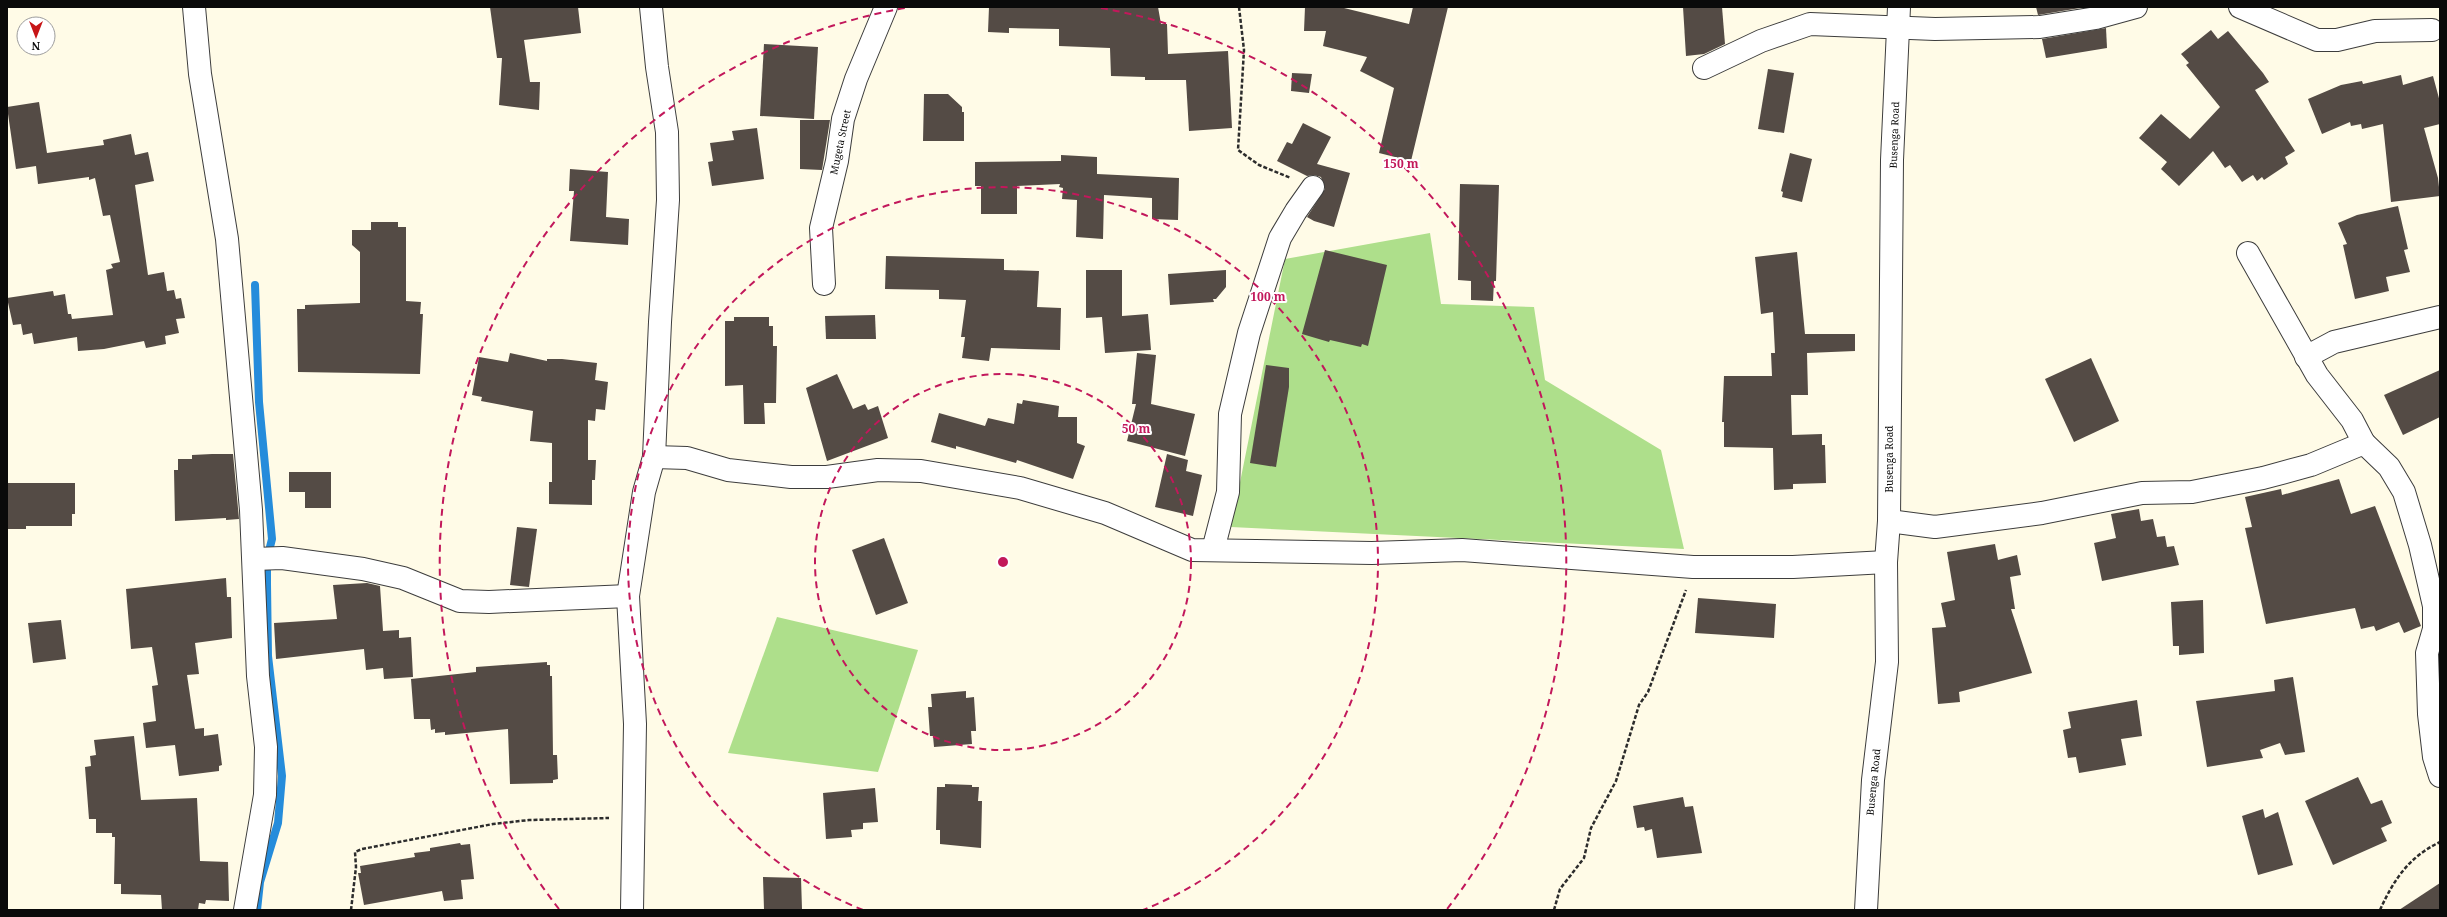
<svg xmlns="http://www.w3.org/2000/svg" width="2447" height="917" font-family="'Noto Serif',serif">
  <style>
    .forest { fill: #aedf8b }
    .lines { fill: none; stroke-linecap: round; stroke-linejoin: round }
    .stream { stroke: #258cdb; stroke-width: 8 }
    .building { fill: #544b45 }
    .minor-casing { stroke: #3d3d3d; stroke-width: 24 }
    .path { stroke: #2c2c2c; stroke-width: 2.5; stroke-dasharray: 4 2; stroke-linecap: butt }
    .minor { stroke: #fff; stroke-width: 22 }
    .ring { fill: none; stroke: #c2185b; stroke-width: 2; stroke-dasharray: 7 5 }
    .labels { text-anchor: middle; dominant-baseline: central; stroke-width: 4; stroke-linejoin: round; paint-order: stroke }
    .street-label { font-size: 10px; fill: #0a0a0a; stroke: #fff }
    .centre { fill: #c2185b; stroke: #fff; stroke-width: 2 }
    .ring-label { font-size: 12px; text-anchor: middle; font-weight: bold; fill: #c2185b; stroke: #fff; stroke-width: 4; stroke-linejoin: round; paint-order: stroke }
  </style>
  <rect width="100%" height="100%" fill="#fffbe7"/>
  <g class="forest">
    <path d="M 1430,233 L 1441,304 L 1534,307 L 1545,380 L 1661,450 L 1684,549 L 1231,527 L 1285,259 Z"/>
    <path d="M 777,617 L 918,650 L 878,772 L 728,753 Z"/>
  </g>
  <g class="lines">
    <path class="stream" d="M 255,285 L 259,402 L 272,539 L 267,559 L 267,584 L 268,656 L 282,776 L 278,823 L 260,882 L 257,910"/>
  </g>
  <g class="building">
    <path d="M 490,7 L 578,7 L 581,33 L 524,40 L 530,82 L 540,82 L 539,110 L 499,105 L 502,58 L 497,58 Z"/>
    <path d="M 989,7 L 1158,7 L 1161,24 L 1167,24 L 1168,54 L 1228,51 L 1232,128 L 1189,131 L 1186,80 L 1145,80 L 1145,77 L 1111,76 L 1110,48 L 1059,46 L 1059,29 L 1009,28 L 1009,33 L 988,32 Z"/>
    <path d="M 1305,7 L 1340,7 L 1409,24 L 1413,7 L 1448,7 L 1411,161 L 1379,153 L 1394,88 L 1360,71 L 1367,57 L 1323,46 L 1326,31 L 1304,31 Z"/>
    <path d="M 1683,7 L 1722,7 L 1725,44 L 1704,54 L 1686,56 Z"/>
    <path d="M 2036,7 L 2086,7 L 2038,15 Z"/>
    <path d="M 2106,28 L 2107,48 L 2046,58 L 2042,39 Z"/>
    <path d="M 2211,30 L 2218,39 L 2228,31 L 2263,73 L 2269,82 L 2255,90 L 2295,151 L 2285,157 L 2288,164 L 2264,180 L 2262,177 L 2257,181 L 2253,175 L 2242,182 L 2230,165 L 2225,168 L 2213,151 L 2179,186 L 2161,169 L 2167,162 L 2139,138 L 2161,114 L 2190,139 L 2220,107 L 2186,65 L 2189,63 L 2181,54 Z"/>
    <path d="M 764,44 L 818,47 L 814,119 L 760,116 Z"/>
    <path d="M 1768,69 L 1794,73 L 1784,133 L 1758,129 Z"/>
    <path d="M 1292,73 L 1312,74 L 1309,93 L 1291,91 Z"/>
    <path d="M 2401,75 L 2403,85 L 2433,76 L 2440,102 L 2440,124 L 2424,128 L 2438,178 L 2440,196 L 2391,202 L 2383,124 L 2362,129 L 2361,124 L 2351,126 L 2350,122 L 2322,134 L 2308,99 L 2341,85 L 2362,81 L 2363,84 Z"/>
    <path d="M 924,94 L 948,94 L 962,107 L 962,112 L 964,112 L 964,141 L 923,141 Z"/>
    <path d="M 39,102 L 47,153 L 104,145 L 103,140 L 131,134 L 135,155 L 148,152 L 154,181 L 135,185 L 148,275 L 164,272 L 167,291 L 174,290 L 176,299 L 181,298 L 185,318 L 176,319 L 179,333 L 165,336 L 166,344 L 146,348 L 144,341 L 104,349 L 78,351 L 77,337 L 34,344 L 32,333 L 23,335 L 21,324 L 13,325 L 7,298 L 53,291 L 54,296 L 65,294 L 68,314 L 71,314 L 72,319 L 113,315 L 106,270 L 113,268 L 111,264 L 120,262 L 110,215 L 103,216 L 95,178 L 89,180 L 89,177 L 38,184 L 36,166 L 16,169 L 7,107 Z"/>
    <path d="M 800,120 L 830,120 L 822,170 L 800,169 Z"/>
    <path d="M 1303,123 L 1331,137 L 1317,164 L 1350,173 L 1334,227 L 1314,221 L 1307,217 L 1325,189 L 1321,177 L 1314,175 L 1307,176 L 1277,161 L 1287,142 L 1292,144 Z"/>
    <path d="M 757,128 L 764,179 L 712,186 L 708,162 L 713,161 L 710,143 L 734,140 L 732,131 Z"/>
    <path d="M 1790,153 L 1812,159 L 1802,202 L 1782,197 L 1783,192 L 1781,191 Z"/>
    <path d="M 1061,155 L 1097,157 L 1097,174 L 1179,178 L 1178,220 L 1152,219 L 1152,198 L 1104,195 L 1103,239 L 1076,237 L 1077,200 L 1062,199 L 1063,188 L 1059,187 L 1060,184 L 1017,186 L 1017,214 L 981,214 L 981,186 L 975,186 L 975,162 L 1061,161 Z"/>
    <path d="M 570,169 L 608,172 L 606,217 L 629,219 L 628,245 L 570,241 L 574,191 L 569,191 Z"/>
    <path d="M 1460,184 L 1499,185 L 1496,281 L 1494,281 L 1493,301 L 1471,300 L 1471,281 L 1458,280 Z"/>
    <path d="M 2398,206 L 2408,249 L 2404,250 L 2410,272 L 2386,277 L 2389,291 L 2355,299 L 2343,245 L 2347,244 L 2338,223 L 2357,215 Z"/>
    <path d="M 371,222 L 398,222 L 398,227 L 406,227 L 406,301 L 421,302 L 420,314 L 423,314 L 420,374 L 298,372 L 297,309 L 305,309 L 305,305 L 360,303 L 360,252 L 352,245 L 352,230 L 371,230 Z"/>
    <path d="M 1325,250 L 1387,265 L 1368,346 L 1362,344 L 1361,347 L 1330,340 L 1329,342 L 1302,334 Z"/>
    <path d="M 1797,252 L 1805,334 L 1855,334 L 1855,351 L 1807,353 L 1808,395 L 1791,395 L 1792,435 L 1822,434 L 1822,445 L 1825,445 L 1826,483 L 1793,484 L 1793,489 L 1774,490 L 1773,448 L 1724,447 L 1724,422 L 1722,422 L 1724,376 L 1772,376 L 1771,353 L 1775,353 L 1773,312 L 1761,314 L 1755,257 Z"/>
    <path d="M 886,256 L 1004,259 L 1004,270 L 1039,271 L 1037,307 L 1061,308 L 1060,350 L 991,348 L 989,361 L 962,358 L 965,337 L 961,337 L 966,300 L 939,299 L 939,290 L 885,289 Z"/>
    <path d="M 1086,270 L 1122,270 L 1122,316 L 1148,314 L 1151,350 L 1105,353 L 1102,317 L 1086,318 Z"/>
    <path d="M 1226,270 L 1226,287 L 1216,299 L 1213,299 L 1214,302 L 1170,305 L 1168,274 Z"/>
    <path d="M 875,315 L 876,339 L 826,339 L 825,316 Z"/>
    <path d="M 734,317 L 769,317 L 769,326 L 773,326 L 773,346 L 777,346 L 776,403 L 764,403 L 765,424 L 744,424 L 743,385 L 725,386 L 725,321 L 734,321 Z"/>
    <path d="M 510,353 L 547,361 L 547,359 L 562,359 L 597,363 L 595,380 L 608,382 L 605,410 L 596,409 L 595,421 L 588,420 L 588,460 L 596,460 L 595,480 L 592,480 L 592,505 L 549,504 L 549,482 L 552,482 L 552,443 L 530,441 L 533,411 L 481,401 L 482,397 L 472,395 L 479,357 L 508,362 Z"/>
    <path d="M 1137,353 L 1156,355 L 1151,404 L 1195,414 L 1185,456 L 1127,441 L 1136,404 L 1132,404 Z"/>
    <path d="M 2091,358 L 2119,421 L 2074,442 L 2045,379 Z"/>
    <path d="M 1266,365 L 1289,368 L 1289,387 L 1276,467 L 1250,463 Z"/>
    <path d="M 2440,370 L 2440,417 L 2403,435 L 2384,395 Z"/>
    <path d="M 837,374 L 853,409 L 865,404 L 868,410 L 878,406 L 888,438 L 827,461 L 806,388 Z"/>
    <path d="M 1023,400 L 1059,406 L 1058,417 L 1077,417 L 1077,443 L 1085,446 L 1073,479 L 1017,460 L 1016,463 L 956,446 L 956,449 L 931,442 L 939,413 L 985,426 L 988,418 L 1014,424 L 1017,403 L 1022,404 Z"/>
    <path d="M 212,454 L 233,454 L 239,519 L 226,520 L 226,518 L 175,521 L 174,470 L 178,470 L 178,459 L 192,459 L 192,455 Z"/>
    <path d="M 1167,454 L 1188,460 L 1186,471 L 1202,475 L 1193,516 L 1155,507 Z"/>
    <path d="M 289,472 L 331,472 L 331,508 L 305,508 L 305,492 L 289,492 Z"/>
    <path d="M 2339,479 L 2351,514 L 2375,506 L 2421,626 L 2404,633 L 2399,622 L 2376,631 L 2374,626 L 2361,629 L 2355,608 L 2266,624 L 2245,528 L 2252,527 L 2245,497 L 2281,489 L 2282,495 Z"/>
    <path d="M 7,483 L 75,483 L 75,514 L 72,514 L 72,526 L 26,526 L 26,529 L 7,529 Z"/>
    <path d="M 2139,509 L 2141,521 L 2153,519 L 2157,537 L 2165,536 L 2167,547 L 2174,546 L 2179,565 L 2102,581 L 2094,543 L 2116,538 L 2111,514 Z"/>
    <path d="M 517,527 L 537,529 L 529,587 L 510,585 Z"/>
    <path d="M 884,538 L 908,603 L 876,615 L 852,550 Z"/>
    <path d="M 1995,544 L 1998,560 L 2017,555 L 2021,575 L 2010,577 L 2015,609 L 2011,609 L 2032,673 L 1959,692 L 1960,702 L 1938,704 L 1932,628 L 1946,627 L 1941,603 L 1955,600 L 1947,552 Z"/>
    <path d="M 226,578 L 227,597 L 231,597 L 232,638 L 195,643 L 199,674 L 187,675 L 195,729 L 204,728 L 204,736 L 218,734 L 222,765 L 219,766 L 219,771 L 179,776 L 175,745 L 146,748 L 143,723 L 156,721 L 152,686 L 158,685 L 152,647 L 131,649 L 126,589 Z"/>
    <path d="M 367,583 L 380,586 L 383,631 L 399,630 L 399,638 L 411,637 L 413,677 L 384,679 L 383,668 L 366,670 L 364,649 L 276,659 L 274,623 L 337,619 L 333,585 Z"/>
    <path d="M 1698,598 L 1776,604 L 1774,638 L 1695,633 Z"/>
    <path d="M 2203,600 L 2204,653 L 2179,655 L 2179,646 L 2173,646 L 2171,602 Z"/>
    <path d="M 61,620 L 66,659 L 33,663 L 28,623 Z"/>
    <path d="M 547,662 L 547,665 L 550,665 L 550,676 L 552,676 L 553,755 L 557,755 L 558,779 L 553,780 L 553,783 L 510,784 L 508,729 L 445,735 L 445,732 L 435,733 L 435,729 L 431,730 L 430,719 L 414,719 L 411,679 L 476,672 L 476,667 Z"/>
    <path d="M 2293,677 L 2305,752 L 2285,755 L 2280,743 L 2260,750 L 2263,758 L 2207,767 L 2196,701 L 2275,691 L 2274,680 Z"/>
    <path d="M 966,691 L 966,698 L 974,697 L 976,729 L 976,731 L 971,731 L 972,744 L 934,747 L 933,736 L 930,736 L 928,707 L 932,707 L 931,694 Z"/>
    <path d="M 2137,700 L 2142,736 L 2121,739 L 2126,765 L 2079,773 L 2076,757 L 2068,758 L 2063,730 L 2071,728 L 2068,712 Z"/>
    <path d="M 134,736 L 141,800 L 197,798 L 200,861 L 228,862 L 229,901 L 206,900 L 205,904 L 199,903 L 198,910 L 162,910 L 161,895 L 121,894 L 121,884 L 114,884 L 115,837 L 112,837 L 112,833 L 96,833 L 96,819 L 89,819 L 85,767 L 91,766 L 90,756 L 96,755 L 94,740 Z"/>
    <path d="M 2358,777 L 2371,804 L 2382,800 L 2392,823 L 2381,828 L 2387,841 L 2333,865 L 2305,801 Z"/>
    <path d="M 945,784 L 972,785 L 972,787 L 979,787 L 978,801 L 982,801 L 981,848 L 940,844 L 940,830 L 936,830 L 937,787 L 945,787 Z"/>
    <path d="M 875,788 L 878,822 L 863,823 L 863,829 L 851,830 L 852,837 L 826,839 L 823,793 Z"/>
    <path d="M 1683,797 L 1685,807 L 1693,806 L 1702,853 L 1657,858 L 1652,829 L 1645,831 L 1644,827 L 1637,828 L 1633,806 Z"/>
    <path d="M 2263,809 L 2265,818 L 2278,812 L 2293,865 L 2258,875 L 2242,816 Z"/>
    <path d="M 460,843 L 461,845 L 470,844 L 474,879 L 461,880 L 463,899 L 444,901 L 442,891 L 364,905 L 358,873 L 361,873 L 360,866 L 415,857 L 414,853 L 430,851 L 430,848 Z"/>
    <path d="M 763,877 L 801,878 L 802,910 L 764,910 Z"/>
    <path d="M 2440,883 L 2440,910 L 2399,910 Z"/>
  </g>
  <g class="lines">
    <defs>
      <g id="minor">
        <path d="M 194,7 L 200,74 L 227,239 L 251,510 L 258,676 L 266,747 L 265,795 L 245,910"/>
        <path d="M 2240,7 L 2317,40 L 2337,40 L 2375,31 L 2432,30"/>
        <path d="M 1704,68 L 1761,41 L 1810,24 L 1935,29 L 2040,27 L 2096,18 L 2136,7"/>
        <path d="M 2248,253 L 2317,375 L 2352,420 L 2364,443"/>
        <path d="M 824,284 L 821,228 L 837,161 L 843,119 L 856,79 L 886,7"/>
        <path d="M 2306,357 L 2334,342 L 2440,317"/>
        <path d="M 654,457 L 687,458 L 728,470 L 791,477 L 827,477 L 878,470 L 921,471 L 1020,488 L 1105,513 L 1192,550 L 1372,553 L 1462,550 L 1693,567 L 1793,567 L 1886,562"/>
        <path d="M 1889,521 L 1935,527 L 2042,513 L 2142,493 L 2192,492 L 2263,478 L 2311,465 L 2364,443 L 2389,467 L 2404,492 L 2420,545 L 2434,606 L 2434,629 L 2427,653 L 2429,714 L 2434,757 L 2440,776"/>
        <path d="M 1213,550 L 1228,492 L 1230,414 L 1249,333 L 1280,238 L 1296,211 L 1313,187"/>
        <path d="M 254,559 L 282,558 L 363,569 L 403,578 L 460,601 L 489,602 L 628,596"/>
        <path d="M 632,910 L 635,724 L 628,596 L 644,492 L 654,457 L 660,322 L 668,200 L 667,132 L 657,67 L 651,7"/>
        <path d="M 1866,910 L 1873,780 L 1887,662 L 1886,562 L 1889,521 L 1892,160 L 1899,7"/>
      </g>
    </defs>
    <use href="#minor" class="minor-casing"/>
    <g class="path">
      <path d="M 1239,7 L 1244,50 L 1238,150 L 1259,165 L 1291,178"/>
      <path d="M 351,910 L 356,867 L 355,852 L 362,849 L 493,824 L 529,820 L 609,818"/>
      <path d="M 1554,910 L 1560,889 L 1584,858 L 1591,828 L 1616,781 L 1639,705 L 1648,692 L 1686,590"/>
      <path d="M 2380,910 C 2394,879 2409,857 2440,842"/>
    </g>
    <use href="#minor" class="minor"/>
  </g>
  <g class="ring">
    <circle cx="1003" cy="562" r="188"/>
    <path d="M863 910A375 375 0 1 1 1143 910"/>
    <path d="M559 909A563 563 0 0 1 905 8M1101 8A563 563 0 0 1 1447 909"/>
  </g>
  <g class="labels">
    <g class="street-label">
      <text transform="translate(1894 135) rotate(-88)">Busenga Road</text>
      <text transform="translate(840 142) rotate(-78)">Mugeta Street</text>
      <text transform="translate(1889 459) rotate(-90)">Busenga Road</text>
      <text transform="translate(1873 782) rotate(-84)">Busenga Road</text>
    </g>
  </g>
  <circle cx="1003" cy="562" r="6" class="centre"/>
  <g class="ring-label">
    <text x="1401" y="168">150 m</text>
    <text x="1268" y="301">100 m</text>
    <text x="1136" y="433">50 m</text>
  </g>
  <rect width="2447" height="917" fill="none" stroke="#0a0a0a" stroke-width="16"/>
  <g transform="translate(36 36) rotate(180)"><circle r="19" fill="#ffffff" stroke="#9d9d9d"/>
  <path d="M0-3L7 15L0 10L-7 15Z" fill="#c71517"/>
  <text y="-6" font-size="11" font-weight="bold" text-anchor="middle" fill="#0a0a0a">N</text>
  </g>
</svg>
